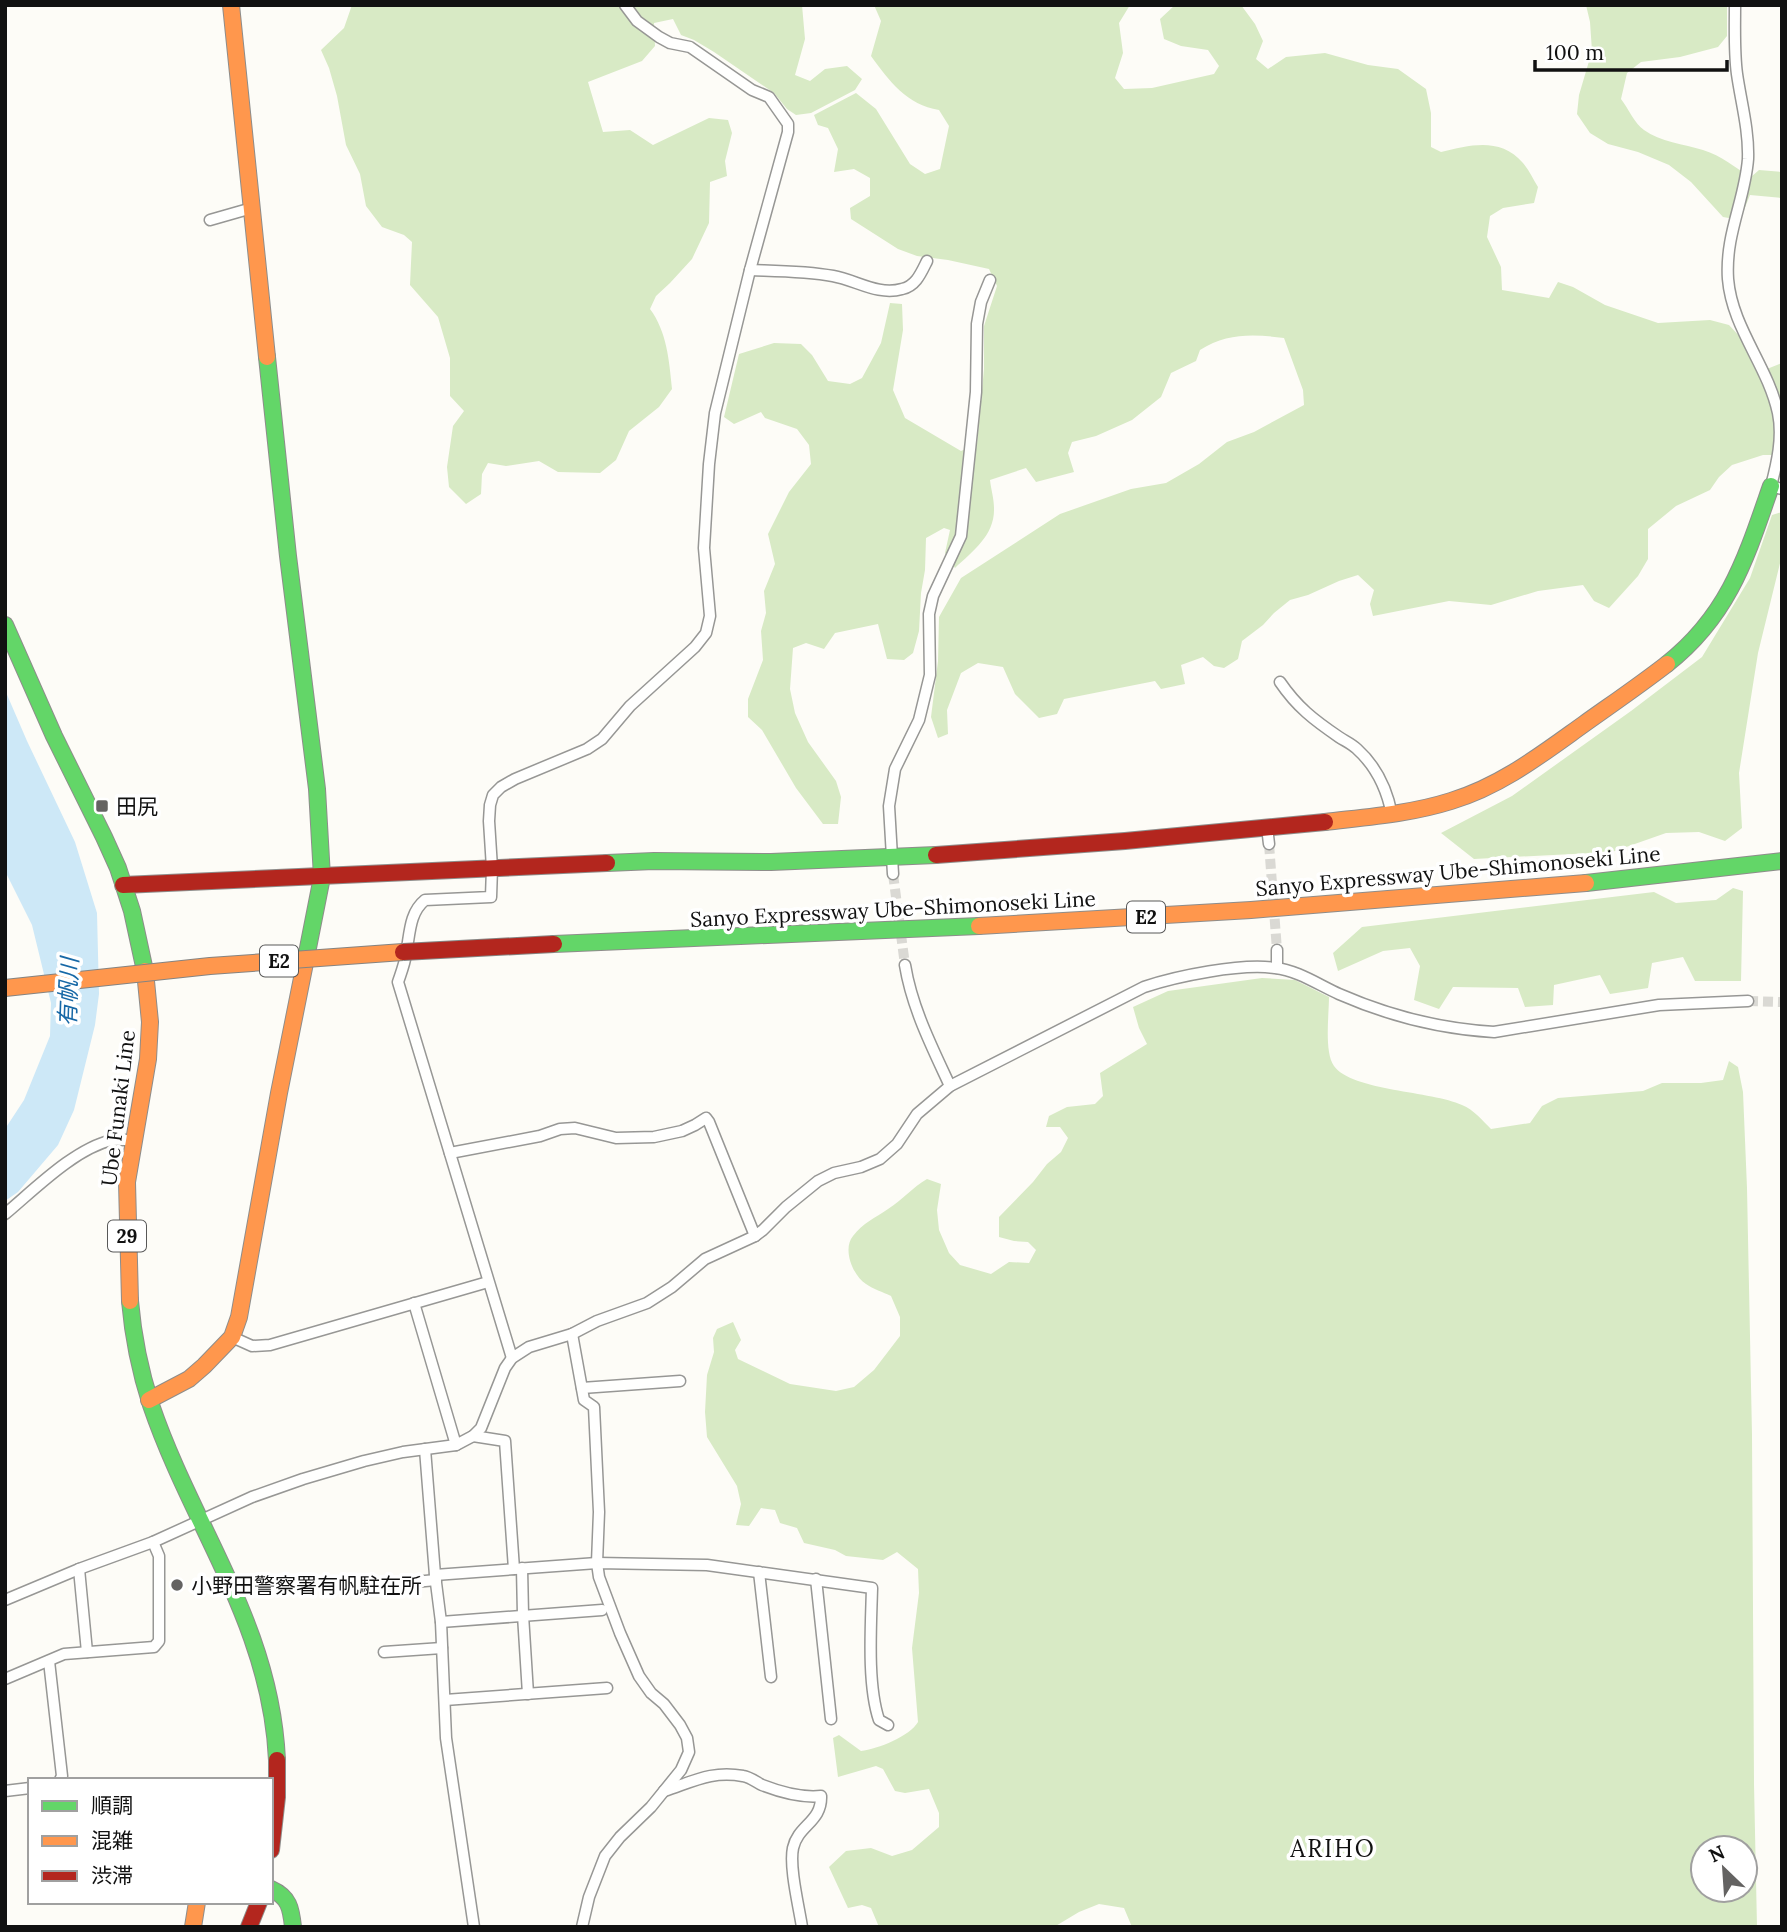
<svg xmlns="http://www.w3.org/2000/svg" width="1787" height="1932" font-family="Lora,'Noto Sans JP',serif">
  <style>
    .forest { fill: #d8eac5; fill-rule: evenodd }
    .water { fill: #cde8f7 }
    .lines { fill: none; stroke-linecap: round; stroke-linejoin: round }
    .street-tunnel { stroke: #dad9d4; stroke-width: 10; stroke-dasharray: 10 5; stroke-linecap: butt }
    .street-casing { stroke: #979795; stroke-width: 13 }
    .fast-casing { stroke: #8e8d8b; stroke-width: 18 }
    .slow-casing { stroke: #8e8d8b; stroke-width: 18 }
    .jam-casing { stroke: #8e8d8b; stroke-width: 18 }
    .street { stroke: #fffffe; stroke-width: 10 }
    .fast { stroke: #63d668; stroke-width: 16 }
    .slow { stroke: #ff974d; stroke-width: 16 }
    .jam { stroke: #b3261e; stroke-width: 16 }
    .slow-bridge-casing { stroke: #858482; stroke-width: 18; stroke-linecap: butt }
    .jam-bridge-casing { stroke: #858482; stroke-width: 18; stroke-linecap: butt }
    .slow-bridge { stroke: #ff974d; stroke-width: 16 }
    .jam-bridge { stroke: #b3261e; stroke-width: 16 }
    .poi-dot { fill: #646362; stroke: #fff; stroke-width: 2.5 }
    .labels { text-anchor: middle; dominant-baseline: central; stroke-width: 7; stroke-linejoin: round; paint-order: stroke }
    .shield { fill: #fff; stroke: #585858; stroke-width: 2 }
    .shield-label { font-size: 19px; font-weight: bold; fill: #111 }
    .poi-label { font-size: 21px; fill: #111; stroke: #fff; text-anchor: start }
    .street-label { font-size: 21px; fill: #111; stroke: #fff }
    .water-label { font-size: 23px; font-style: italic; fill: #1768a6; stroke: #fff }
    .quarter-label { font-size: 24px; letter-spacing: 2px; fill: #111; stroke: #fff }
  </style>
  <rect width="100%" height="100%" fill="#fdfcf7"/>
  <g class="forest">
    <path d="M 352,5 L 802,5 L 805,39 L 795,75 L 810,81 L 825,69 L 847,66 L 862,79 L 855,90 L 811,113 L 796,115 L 787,109 L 774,93 L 714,52 L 694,40 L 681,35 L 673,19 L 654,23 L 655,46 L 642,61 L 588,82 L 603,132 L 630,130 L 653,145 L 709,118 L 728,120 L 732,133 L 725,161 L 727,176 L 710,182 L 709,223 L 692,259 L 670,283 L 656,296 L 650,309 C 667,332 669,360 672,389 L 659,407 L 629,431 L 616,460 L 600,473 L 558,472 L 539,461 L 506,466 L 488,463 L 482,474 L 481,494 L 466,504 L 449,487 L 447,467 L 453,426 L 464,411 L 450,396 L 450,358 L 438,317 L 410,285 L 412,242 L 404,235 L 382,227 L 366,206 L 360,174 L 346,145 L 337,96 L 329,68 L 321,50 L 344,28 Z"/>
    <path d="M 874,5 L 1130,5 L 1119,23 L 1123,53 L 1115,78 L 1124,89 L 1152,88 L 1214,74 L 1219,66 L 1208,50 L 1181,46 L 1164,39 L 1160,19 L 1175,5 L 1241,5 L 1255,24 L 1263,41 L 1256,59 L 1268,69 L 1286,57 L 1325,53 L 1368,65 L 1398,69 L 1426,89 L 1431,113 L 1431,147 L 1441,152 C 1471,145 1500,137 1523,163 C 1529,170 1533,179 1538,187 L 1534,203 L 1503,208 L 1490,216 L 1487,237 L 1501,267 L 1502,290 L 1549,298 L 1558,282 L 1573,287 L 1605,305 L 1658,323 L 1710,320 L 1729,325 L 1742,339 L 1757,373 L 1782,363 L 1782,455 L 1763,455 L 1732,465 L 1719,477 L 1710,490 L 1676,506 L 1648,529 L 1648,559 L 1638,576 L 1609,608 L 1594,601 L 1583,585 L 1538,591 L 1491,605 L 1449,601 L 1373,616 L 1370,604 L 1374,590 L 1358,575 L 1339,581 L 1308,595 L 1290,600 L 1274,613 L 1263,625 L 1242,641 L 1238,659 L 1224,668 L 1214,666 L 1203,657 L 1181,665 L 1185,684 L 1161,689 L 1155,681 L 1064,699 L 1057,714 L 1039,718 L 1015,694 L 1003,667 L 978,663 L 961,673 L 947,710 L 948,734 L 938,738 L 931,717 L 938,661 L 939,617 L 961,578 L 1060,514 L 1131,489 L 1166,483 L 1199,464 L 1227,442 L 1254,432 L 1304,405 L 1303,390 L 1284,338 C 1253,334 1227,333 1200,350 L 1196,361 L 1171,373 L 1161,397 L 1132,420 L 1096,436 L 1072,442 L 1068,453 L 1074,472 L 1036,482 L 1026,468 L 990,480 C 991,489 994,499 994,508 C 995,535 973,551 955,568 L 945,553 L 950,530 L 944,528 L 926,538 L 925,570 L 921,593 L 919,631 L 913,653 L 904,660 L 887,659 L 878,624 L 835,633 L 824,649 L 806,643 L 793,648 L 790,689 L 795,713 L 808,742 L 836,781 L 841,797 L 838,824 L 823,824 L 796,788 L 762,730 L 748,717 L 748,699 L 763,660 L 761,631 L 766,613 L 764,591 L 775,564 L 768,534 L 789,492 L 811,464 L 809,445 L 797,429 L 765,418 L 761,412 L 734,424 L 724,417 L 739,354 L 774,343 L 801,344 L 812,355 L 828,381 L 850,384 L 862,378 L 881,343 L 890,303 L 902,304 L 903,330 L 893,390 L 905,418 L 961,451 L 977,444 L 984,369 L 984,326 L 997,286 L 989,269 L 948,260 L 917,256 L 898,249 L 851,219 L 850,208 L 870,196 L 870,178 L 854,169 L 834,172 L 838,149 L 828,128 L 818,125 L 814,115 L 856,93 L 876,109 L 910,164 L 925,174 L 940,169 L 949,126 L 939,110 C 907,105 889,81 871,56 L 881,21 Z"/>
    <path d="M 1586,5 L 1727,5 L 1727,36 L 1718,47 L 1680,57 L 1641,62 L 1627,73 L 1621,99 C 1628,108 1635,124 1644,130 C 1660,142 1684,144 1703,150 C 1722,156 1734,167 1751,177 L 1759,170 L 1782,172 L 1782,198 L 1750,195 L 1740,220 L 1723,217 L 1691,182 L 1669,165 L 1638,152 L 1608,144 L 1590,133 L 1577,114 L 1579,95 L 1592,51 L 1590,22 Z"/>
    <path d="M 1782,512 L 1782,555 L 1758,653 L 1739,773 L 1742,828 L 1725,841 L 1699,832 L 1666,833 L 1612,852 L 1474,859 L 1441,833 L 1512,796 L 1631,711 L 1702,657 L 1750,578 L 1772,515 Z"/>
    <path d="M 1733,888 L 1743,891 L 1741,981 L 1695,981 L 1683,957 L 1652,963 L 1648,988 L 1610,994 L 1600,975 L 1554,985 L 1553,1005 L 1525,1007 L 1518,988 L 1453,987 L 1439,1009 L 1414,1000 L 1420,966 L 1410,948 L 1383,951 L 1338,971 L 1333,953 L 1362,927 L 1654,892 L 1676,903 L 1716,900 Z"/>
    <path d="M 1262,978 L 1295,980 L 1329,997 C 1329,1015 1324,1052 1334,1066 C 1352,1091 1432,1091 1462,1105 C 1474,1110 1482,1120 1491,1129 L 1530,1123 L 1542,1106 L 1558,1098 L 1643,1091 L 1662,1083 L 1701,1083 L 1723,1080 L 1729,1061 L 1738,1067 L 1743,1092 L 1747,1188 L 1752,1435 L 1754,1784 L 1757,1927 L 1132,1927 L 1124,1908 L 1099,1904 L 1079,1912 L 1054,1927 L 879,1927 L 871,1908 L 862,1905 L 848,1908 L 829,1867 L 846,1851 L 871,1848 L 892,1856 L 912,1850 L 939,1827 L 939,1813 L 929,1789 L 905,1793 L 895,1791 L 883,1769 L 876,1766 L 838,1777 L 833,1738 L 839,1735 L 861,1751 C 878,1749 910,1736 918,1722 L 912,1648 L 919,1593 L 918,1569 L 897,1552 L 883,1560 L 846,1556 L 835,1550 L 804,1543 L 797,1528 L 780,1523 L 775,1510 L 761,1508 L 749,1526 L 736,1525 L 741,1504 L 737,1486 L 707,1437 L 705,1412 L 707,1375 L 714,1352 L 713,1338 L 717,1329 L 733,1322 L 741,1340 L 735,1350 L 738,1359 L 790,1384 L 836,1391 L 854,1387 L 874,1370 L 900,1336 L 900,1317 L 891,1296 C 883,1292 873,1289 866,1284 C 853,1276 842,1249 853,1236 C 863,1223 875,1218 888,1209 C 902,1200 913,1187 927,1179 L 941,1184 L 937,1210 L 939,1230 L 949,1253 L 960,1265 L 991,1274 L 1009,1262 L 1029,1263 L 1036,1250 L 1028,1242 L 1014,1241 L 999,1237 L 999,1217 L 1033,1182 L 1047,1164 L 1061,1152 L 1068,1138 L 1060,1127 L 1046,1127 L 1049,1116 L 1067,1107 L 1095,1104 L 1103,1096 L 1100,1073 L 1147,1044 L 1139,1028 L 1133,1007 L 1168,991 ZM 1745,1848 L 1745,1890 L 1703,1890 L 1703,1848 Z"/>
  </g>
  <path class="water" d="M 5,690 L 27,741 L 75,842 L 97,913 L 99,994 L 95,1025 L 74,1110 L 58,1145 L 18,1192 L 5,1201 L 5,1129 L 24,1100 L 50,1036 L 51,1003 L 32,925 L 5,871 Z"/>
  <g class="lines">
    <g class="street-tunnel">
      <path d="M 1269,844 L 1277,950"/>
      <path d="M 893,874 L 905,965"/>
      <path d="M 1748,1001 L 1782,1002"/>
    </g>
    <defs>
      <g id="street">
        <path d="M 1735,5 C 1735,28 1734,52 1737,74 C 1741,102 1749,130 1748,159 C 1745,200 1725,234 1728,279 C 1732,328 1768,366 1778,413 C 1783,437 1777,463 1771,486 L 1782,489"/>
        <path d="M 210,220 L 252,208"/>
        <path d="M 750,270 C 778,271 806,271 833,276 C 856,280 878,296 902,289 C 916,286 921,273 927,261"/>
        <path d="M 1280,682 C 1297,707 1314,720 1339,737 C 1345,741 1352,744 1357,749 C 1377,767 1387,789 1392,815"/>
        <path d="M 1267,827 L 1269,844"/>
        <path d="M 893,874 L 889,806 L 895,769 L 919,720 L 930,675 L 929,614 L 933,596 L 961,536 L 976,392 L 977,324 L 981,302 L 990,280"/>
        <path d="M 1277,950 L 1277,968"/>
        <path d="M 905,965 C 912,1008 932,1047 950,1086"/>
        <path d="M 450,1153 L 540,1136 L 560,1129 L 575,1128 L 616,1138 L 654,1137 L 682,1131 L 695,1125 L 706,1118 L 709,1122 L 755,1236"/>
        <path d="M 5,1214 C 35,1189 74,1149 112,1140 C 119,1139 127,1140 134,1141"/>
        <path d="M 414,1303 L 456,1445"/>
        <path d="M 572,1334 L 584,1400 L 594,1407 L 599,1512 L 597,1563 L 599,1577 L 620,1633 L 639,1676 L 651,1693 L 664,1704 L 680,1725 L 687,1738 L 689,1752 L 681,1770 L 651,1807 L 620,1837 L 605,1856 L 589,1897 L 582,1927"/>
        <path d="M 232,1337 L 252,1346 L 270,1345 L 488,1282"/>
        <path d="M 512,1358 L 398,982 C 401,973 405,963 406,954 C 410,934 409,913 425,900 L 491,897 L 492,868 L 489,821 L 490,805 L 493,795 L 501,787 L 515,779 L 587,749 L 602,739 L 630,706 L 695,647 L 706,633 L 710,616 L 704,548 L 709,464 L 715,413 L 750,270 L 788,132 L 788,124 L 769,97 L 752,90 L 690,47 L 670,43 L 659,37 L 637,21 L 625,5"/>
        <path d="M 582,1388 L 680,1381"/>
        <path d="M 473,1436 L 505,1441 L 514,1569"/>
        <path d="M 425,1449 L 435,1575 L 441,1622 L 446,1738 L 474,1927"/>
        <path d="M 522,1568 L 523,1615 L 528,1694"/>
        <path d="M 79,1569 L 87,1652"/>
        <path d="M 759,1572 L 771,1677"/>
        <path d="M 435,1575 L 597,1563 L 707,1565 L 872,1588 C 871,1627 867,1684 879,1720 L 888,1725"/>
        <path d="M 816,1579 L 831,1719"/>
        <path d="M 371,1586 L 436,1580"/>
        <path d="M 5,1600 L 79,1569 L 153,1542 L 252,1497 L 303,1479 L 364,1461 L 403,1452 L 456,1445 L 473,1436 L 481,1428 L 505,1368 L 512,1358 L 529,1347 L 572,1334 L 597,1321 L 647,1303 L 672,1287 L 705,1259 L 755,1236 L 763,1230 L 786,1207 L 818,1181 L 834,1173 L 861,1167 L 880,1159 L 897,1144 L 917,1114 L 950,1086 L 1144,987 C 1177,976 1241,963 1275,968 C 1297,970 1319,985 1339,994 C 1387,1015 1442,1029 1494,1032 L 1659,1005 L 1748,1001"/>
        <path d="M 441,1622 L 602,1610"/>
        <path d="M 384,1652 L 442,1648"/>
        <path d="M 49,1661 L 62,1776 L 60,1780"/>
        <path d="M 5,1679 L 64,1654 L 154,1647 L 159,1641 L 159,1556 L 153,1542"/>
        <path d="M 445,1700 L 607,1688"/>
        <path d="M 5,1791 L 30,1788"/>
        <path d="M 664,1791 C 692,1782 712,1770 743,1776 C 750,1777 756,1782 762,1785 C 780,1792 802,1798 821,1796 C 822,1822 798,1825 793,1848 C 789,1867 799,1907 802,1927"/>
      </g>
      <g id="fast">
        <path d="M 267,357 L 288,556 L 317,789 L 322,877 L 306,958"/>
        <path d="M 5,625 L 54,736 L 104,837 L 118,868 L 132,911 L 145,971"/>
        <path d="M 1667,664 C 1729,615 1746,558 1771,486"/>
        <path d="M 607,863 L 654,861 L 771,862 L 936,855"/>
        <path d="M 1586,883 L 1782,861"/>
        <path d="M 554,944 L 979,926"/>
        <path d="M 130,1301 C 133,1336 140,1371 151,1405 C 193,1528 271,1625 277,1760"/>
        <path d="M 271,1889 C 289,1897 291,1908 293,1927"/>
      </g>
      <g id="slow">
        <path d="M 231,5 L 267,357"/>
        <path d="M 1325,822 C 1367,817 1410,814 1451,801 C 1501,786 1542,754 1584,724 C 1612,704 1640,685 1667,664"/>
        <path d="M 979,926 L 1251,910 L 1586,883"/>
        <path d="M 130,1301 L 127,1182 L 148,1059 L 150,1022 L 145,971"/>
        <path d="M 149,1400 L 189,1379 L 204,1366 L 232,1337 L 239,1317 L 279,1093 L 306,958"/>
        <path d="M 193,1927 L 197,1902"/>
      </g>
      <g id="jam">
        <path d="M 936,855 L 1125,841 L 1325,822"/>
        <path d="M 123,885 L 607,863"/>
        <path d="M 271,1850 L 277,1797 L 277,1760"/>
        <path d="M 249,1927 L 259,1902"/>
      </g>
    </defs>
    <use href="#street" class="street-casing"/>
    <use href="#fast" class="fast-casing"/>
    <use href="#slow" class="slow-casing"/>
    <use href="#jam" class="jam-casing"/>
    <use href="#street" class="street"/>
    <use href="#fast" class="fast"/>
    <use href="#slow" class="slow"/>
    <use href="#jam" class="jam"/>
    <defs>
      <path id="slow-bridge" d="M 5,988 L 210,966 L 403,952"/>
      <path id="jam-bridge" d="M 403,952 L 554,944"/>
    </defs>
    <use href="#slow-bridge" class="slow-bridge-casing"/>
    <use href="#jam-bridge" class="jam-bridge-casing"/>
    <use href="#slow-bridge" class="slow-bridge"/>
    <use href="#jam-bridge" class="jam-bridge"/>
  </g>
  <g class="poi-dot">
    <rect x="95" y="799" width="14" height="14" rx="3.5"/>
    <circle cx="177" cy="1585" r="7"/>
  </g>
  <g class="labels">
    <g class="shield">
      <rect x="1127" y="901.5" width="38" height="31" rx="5"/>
      <rect x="260" y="945.5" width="38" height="31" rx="5"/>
      <rect x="108" y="1220.5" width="38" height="31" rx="5"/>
    </g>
    <g class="shield-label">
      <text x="1146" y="917">E2</text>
      <text x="279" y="961">E2</text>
      <text x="127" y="1236">29</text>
    </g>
    <g class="poi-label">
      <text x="116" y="806">田尻</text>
      <text x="191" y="1585">小野田警察署有帆駐在所</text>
    </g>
    <g class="street-label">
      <text transform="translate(1458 871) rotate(-5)">Sanyo Expressway Ube-Shimonoseki Line</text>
      <text transform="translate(893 909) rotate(-3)">Sanyo Expressway Ube-Shimonoseki Line</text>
      <text transform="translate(118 1108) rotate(-83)">Ube Funaki Line</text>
    </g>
    <g class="water-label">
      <text transform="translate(68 992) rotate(-88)">有帆川</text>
    </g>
    <g class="quarter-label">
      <text x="1333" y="1848">ARIHO</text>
    </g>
  </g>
  <rect width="1787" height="1932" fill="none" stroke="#111111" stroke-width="14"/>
  <rect x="28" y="1778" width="245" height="126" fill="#ffffff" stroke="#a0a0a0" stroke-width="2"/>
  <rect x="42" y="1801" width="35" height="10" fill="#63d668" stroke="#a0a0a0" stroke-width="2"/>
  <text x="91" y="1813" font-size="21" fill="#111111">順調</text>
  <rect x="42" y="1836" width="35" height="10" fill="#ff974d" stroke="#a0a0a0" stroke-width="2"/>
  <text x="91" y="1848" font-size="21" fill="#111111">混雑</text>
  <rect x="42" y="1871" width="35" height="10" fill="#b3261e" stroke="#a0a0a0" stroke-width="2"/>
  <text x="91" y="1883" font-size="21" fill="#111111">渋滞</text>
  <g transform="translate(1724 1869) rotate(335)"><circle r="33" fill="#ffffff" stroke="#a0a0a0" stroke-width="2"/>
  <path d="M0-5L12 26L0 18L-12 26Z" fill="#646362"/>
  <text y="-10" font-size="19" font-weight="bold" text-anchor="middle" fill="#111111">N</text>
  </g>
  <path d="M1535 60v10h192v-10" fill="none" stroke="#111111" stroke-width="3.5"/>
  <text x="1546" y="60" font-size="21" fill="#111111" stroke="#ffffff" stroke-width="5" paint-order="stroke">100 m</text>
</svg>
